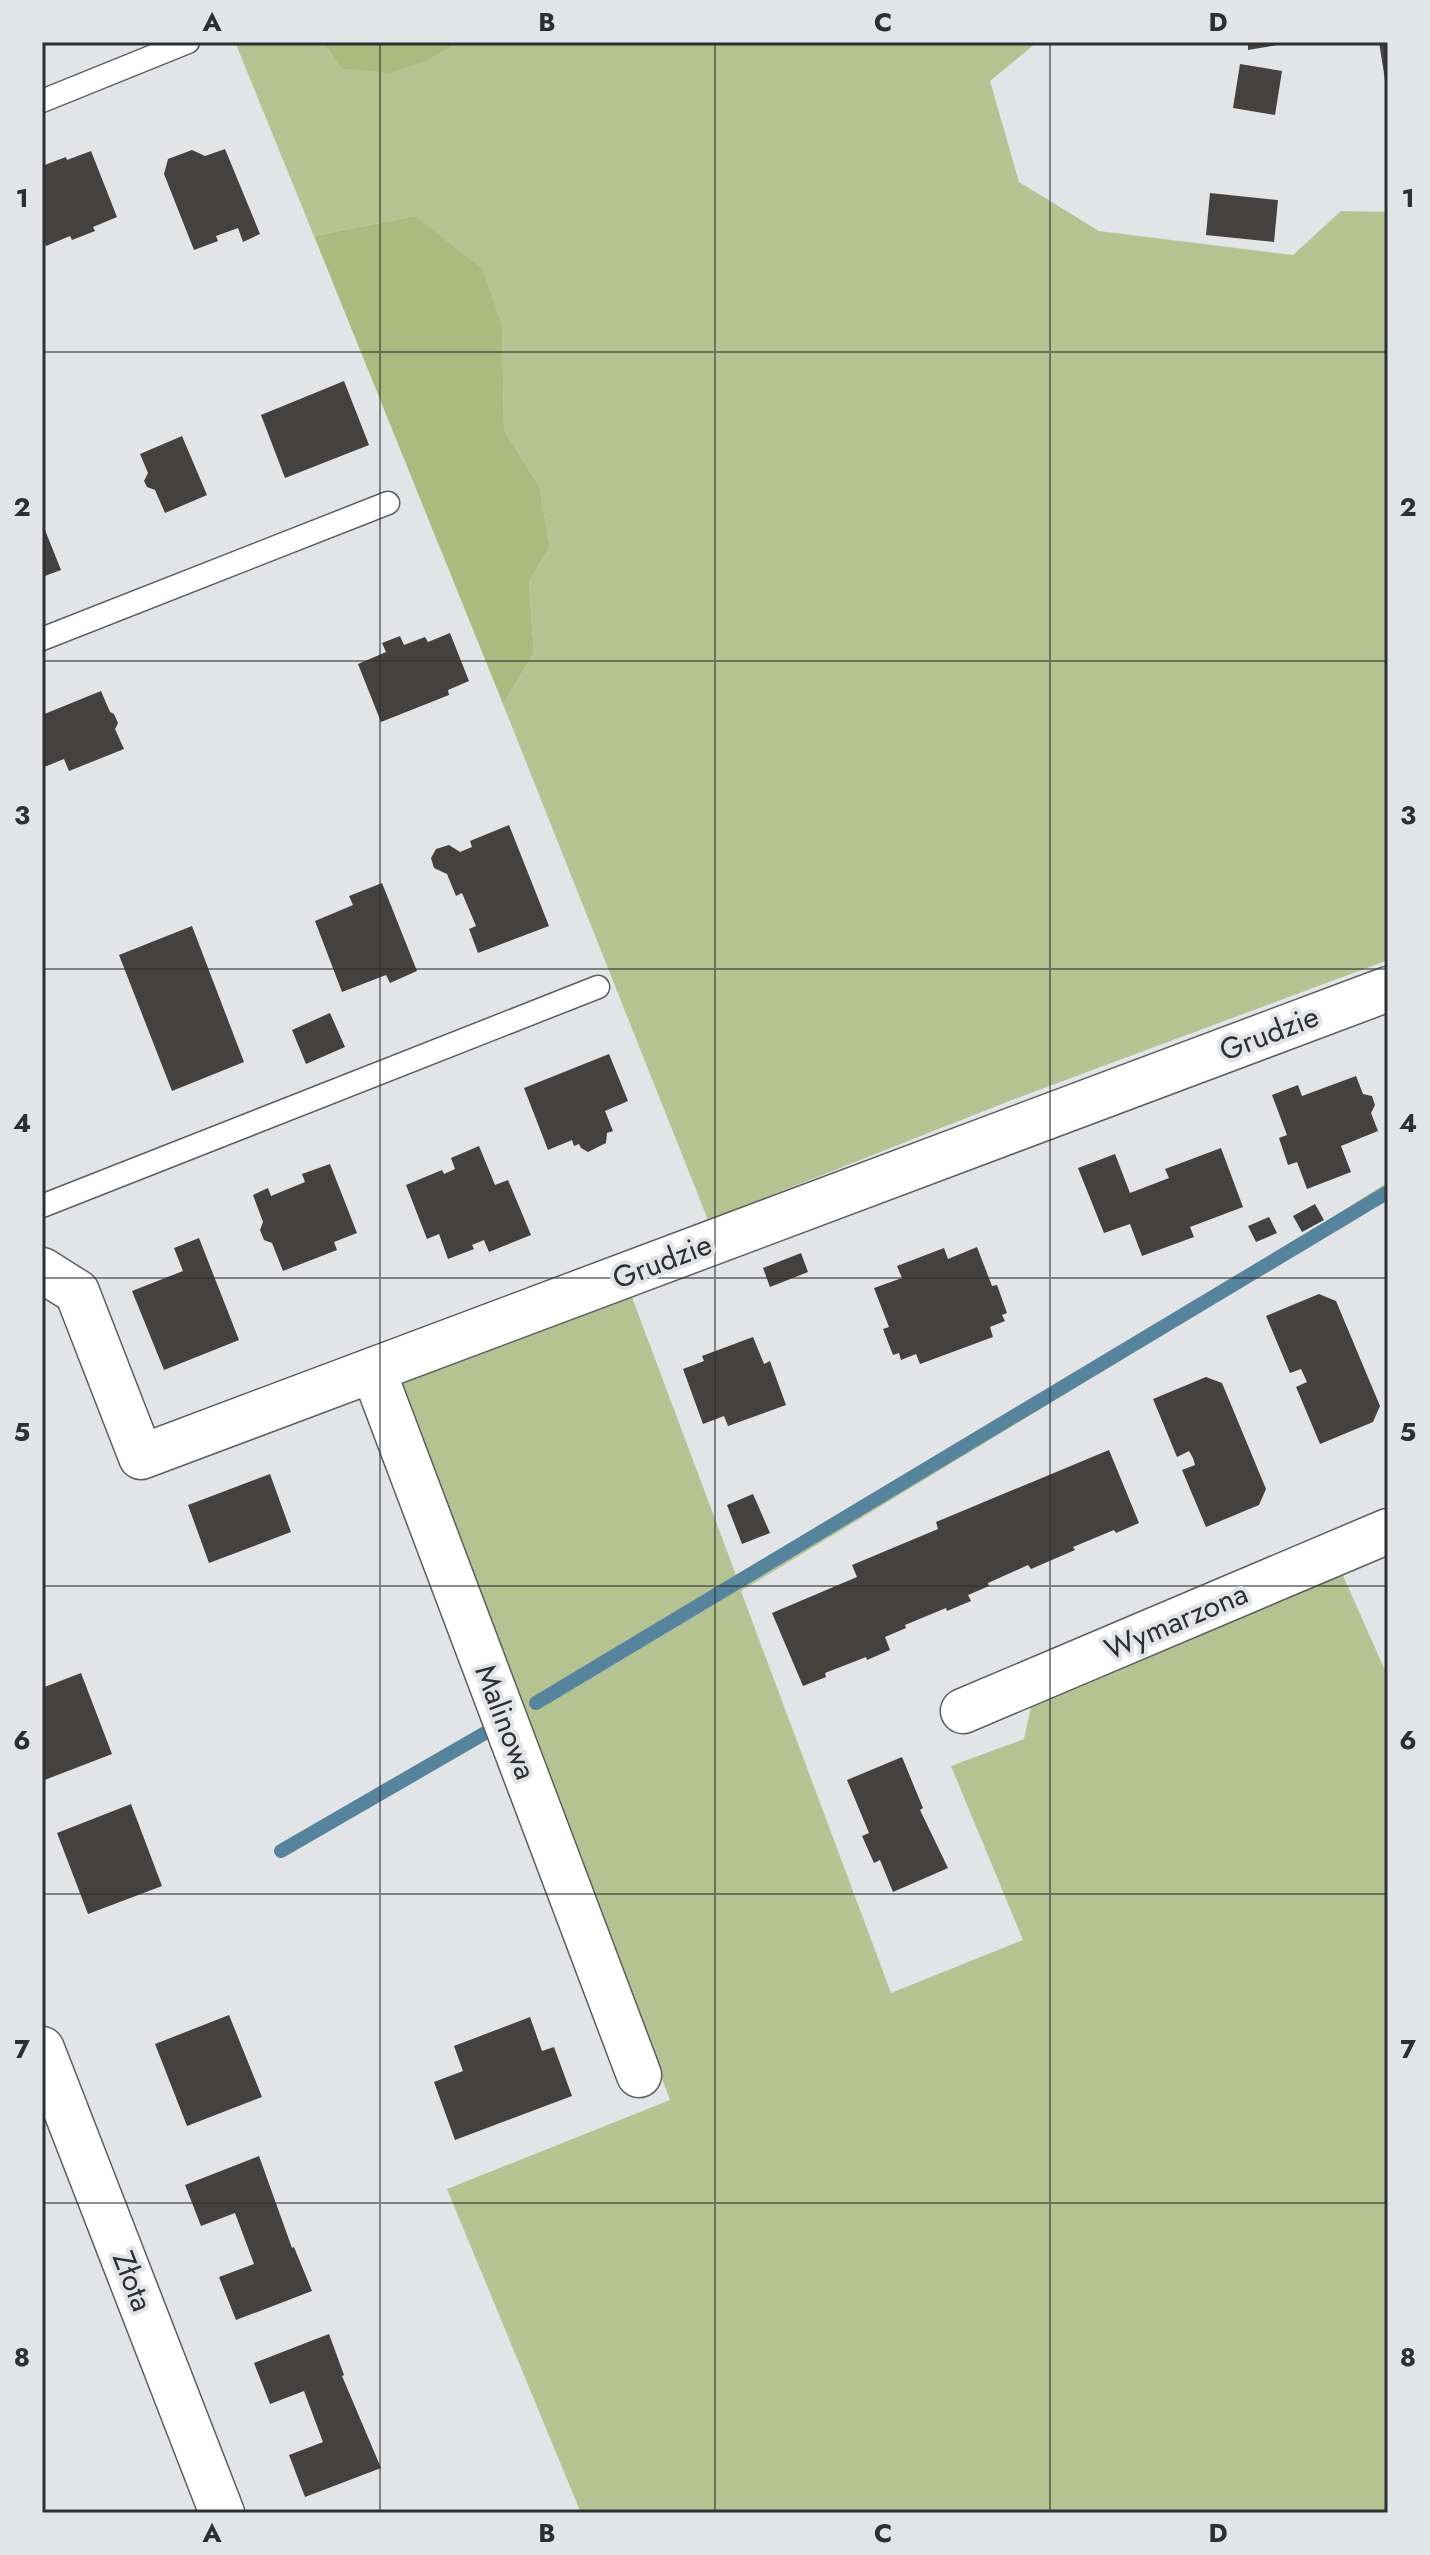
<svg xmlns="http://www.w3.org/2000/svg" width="1430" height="2555" font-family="Jost,sans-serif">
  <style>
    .green { fill: #b5c393 }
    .forest { fill: #abbb7f }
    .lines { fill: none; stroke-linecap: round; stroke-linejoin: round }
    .stream { stroke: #57849d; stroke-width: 14 }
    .building { fill: #44413f }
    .lane-casing { stroke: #5d5e61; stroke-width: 25 }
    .street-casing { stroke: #5d5e61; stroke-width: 47 }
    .lane { stroke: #fff; stroke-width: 22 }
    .street { stroke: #fff; stroke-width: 44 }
    .grid { fill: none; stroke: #2e2f30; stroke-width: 2; stroke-opacity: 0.55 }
    .labels { text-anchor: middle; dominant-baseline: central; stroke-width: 8; stroke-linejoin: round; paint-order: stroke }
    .street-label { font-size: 30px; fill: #2e2f30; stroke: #e3e4e8 }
    .neatline { fill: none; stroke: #2e2f30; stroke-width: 3 }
    .grid-label { font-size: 26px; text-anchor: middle; font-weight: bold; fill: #2e2f30 }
  </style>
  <rect width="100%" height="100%" fill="#e3e4e8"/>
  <g class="green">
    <path d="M 235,42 L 323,42 L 341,68 L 431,59 L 458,42 L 1045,42 L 1035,44 L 990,81 L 1019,182 L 1099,231 L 1293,255 L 1341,211 L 1388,212 L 1388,960 L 1012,1100 L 708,1220 L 503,704 L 534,653 L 529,582 L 550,546 L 539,486 L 504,430 L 502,326 L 415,216 L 314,236 Z"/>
    <path d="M 1388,1182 L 1388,1198 L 741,1591 L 891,1993 L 1023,1940 L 951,1766 L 1024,1739 L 1032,1703 L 1341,1571 L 1388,1677 L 1388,2513 L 581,2513 L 447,2189 L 670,2100 L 397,1379 L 630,1292 L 736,1575 L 1287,1246 Z"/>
  </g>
  <g class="forest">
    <path d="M 323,42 L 458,42 L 431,59 L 389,73 L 341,68 Z"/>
    <path d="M 415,216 L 483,270 L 502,326 L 504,430 L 539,486 L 550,546 L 529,582 L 534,653 L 503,704 L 314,236 Z"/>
  </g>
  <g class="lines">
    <g class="stream">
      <path d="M 536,1703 L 1388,1192"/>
      <path d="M 281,1851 L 492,1729"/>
    </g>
  </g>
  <g class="building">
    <path d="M 1248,42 L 1283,42 L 1283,44 L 1248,50 Z"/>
    <path d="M 1379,42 L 1388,42 L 1388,86 L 1386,86 Z"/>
    <path d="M 1240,64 L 1282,71 L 1275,115 L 1233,108 Z"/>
    <path d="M 225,149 L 260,234 L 243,242 L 238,228 L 216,236 L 218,241 L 194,250 L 164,174 L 168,159 L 192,150 L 205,156 Z"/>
    <path d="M 91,151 L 117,217 L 93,227 L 95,231 L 72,240 L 70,236 L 46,246 L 42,235 L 42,166 L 66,157 L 67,160 Z"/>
    <path d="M 1210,193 L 1278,200 L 1274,242 L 1206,235 Z"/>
    <path d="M 344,381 L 369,445 L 285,478 L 261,415 Z"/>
    <path d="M 182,436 L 207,495 L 165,513 L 155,490 L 147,487 L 144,481 L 148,473 L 140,454 Z"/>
    <path d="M 45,530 L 61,570 L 42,577 L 42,531 Z"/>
    <path d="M 450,633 L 469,681 L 448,690 L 449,695 L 381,722 L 358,664 L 386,652 L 382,643 L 400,636 L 404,645 L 425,637 L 428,642 Z"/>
    <path d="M 101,691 L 110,712 L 114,714 L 118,723 L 115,729 L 124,749 L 69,771 L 64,759 L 42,768 L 42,715 Z"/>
    <path d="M 509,825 L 549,926 L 478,953 L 469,929 L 476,926 L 462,893 L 456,896 L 447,874 L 434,868 L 431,858 L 436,849 L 449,845 L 460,852 L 472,847 L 470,841 Z"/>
    <path d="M 382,883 L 417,971 L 390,983 L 386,975 L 342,992 L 315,921 L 353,905 L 349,896 Z"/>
    <path d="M 192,926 L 244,1062 L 172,1091 L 119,955 Z"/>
    <path d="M 330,1013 L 345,1047 L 306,1064 L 292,1030 Z"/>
    <path d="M 609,1054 L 628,1101 L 605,1111 L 613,1131 L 607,1133 L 606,1143 L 588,1152 L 581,1148 L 579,1144 L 574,1146 L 572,1140 L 548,1150 L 524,1088 Z"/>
    <path d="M 1356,1076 L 1363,1094 L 1372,1096 L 1375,1105 L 1371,1113 L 1378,1131 L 1341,1146 L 1351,1172 L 1307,1189 L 1297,1162 L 1288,1165 L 1279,1138 L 1287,1135 L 1272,1095 L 1298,1085 L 1302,1096 Z"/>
    <path d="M 479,1146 L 495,1185 L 508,1180 L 531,1235 L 489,1252 L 484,1240 L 472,1245 L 474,1249 L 448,1259 L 439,1234 L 427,1239 L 406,1185 L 442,1170 L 444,1174 L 455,1169 L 451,1158 Z"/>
    <path d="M 1221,1148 L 1243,1207 L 1190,1227 L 1194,1237 L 1142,1256 L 1130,1224 L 1104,1233 L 1078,1168 L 1115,1154 L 1130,1193 L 1169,1178 L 1165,1169 Z"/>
    <path d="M 330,1164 L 357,1233 L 334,1242 L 337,1250 L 283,1271 L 272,1243 L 264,1240 L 260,1230 L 263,1222 L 253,1195 L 268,1188 L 271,1196 L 305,1182 L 302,1174 Z"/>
    <path d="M 1315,1204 L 1324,1220 L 1302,1232 L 1293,1216 Z"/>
    <path d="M 1269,1217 L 1277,1233 L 1256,1242 L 1248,1226 Z"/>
    <path d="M 199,1238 L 239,1340 L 164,1370 L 132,1291 L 183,1271 L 174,1248 Z"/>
    <path d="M 977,1247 L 992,1286 L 997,1285 L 1007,1313 L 1002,1315 L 1005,1321 L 990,1327 L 993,1337 L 920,1364 L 916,1354 L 901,1360 L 899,1353 L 893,1355 L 883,1329 L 889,1327 L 874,1288 L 902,1278 L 897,1266 L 944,1248 L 948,1259 Z"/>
    <path d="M 801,1253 L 808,1272 L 770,1287 L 763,1268 Z"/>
    <path d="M 1319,1294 L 1336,1301 L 1380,1406 L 1373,1422 L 1320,1444 L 1296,1387 L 1307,1382 L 1301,1369 L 1290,1373 L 1266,1316 Z"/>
    <path d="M 753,1337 L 764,1364 L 770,1361 L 786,1405 L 728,1426 L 724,1416 L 703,1424 L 683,1369 L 704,1361 L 702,1356 Z"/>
    <path d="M 1206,1377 L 1222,1383 L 1266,1489 L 1259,1505 L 1206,1527 L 1182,1470 L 1195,1465 L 1193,1458 L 1189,1451 L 1177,1457 L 1153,1399 Z"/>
    <path d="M 1109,1450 L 1139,1523 L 1116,1533 L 1114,1530 L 1073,1547 L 1075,1550 L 1031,1569 L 1028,1565 L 988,1583 L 989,1586 L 968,1595 L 971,1601 L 947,1611 L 946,1608 L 905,1625 L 906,1628 L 885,1637 L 890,1650 L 867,1660 L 866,1657 L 825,1673 L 826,1677 L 803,1686 L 772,1613 L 857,1577 L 852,1565 L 938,1529 L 936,1522 Z"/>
    <path d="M 270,1474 L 291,1532 L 209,1563 L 188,1505 Z"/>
    <path d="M 753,1494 L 770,1533 L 742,1544 L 727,1505 Z"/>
    <path d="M 81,1673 L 112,1754 L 42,1781 L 42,1688 Z"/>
    <path d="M 902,1757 L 923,1808 L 920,1810 L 948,1868 L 893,1892 L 880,1860 L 874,1863 L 862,1836 L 869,1833 L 847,1780 Z"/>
    <path d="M 131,1804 L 162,1886 L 88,1914 L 57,1833 Z"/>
    <path d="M 229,2015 L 262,2097 L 187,2126 L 155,2044 Z"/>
    <path d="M 530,2017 L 542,2051 L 554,2047 L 572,2096 L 455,2140 L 434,2082 L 463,2071 L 454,2046 Z"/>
    <path d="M 259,2156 L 292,2248 L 294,2247 L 312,2291 L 236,2320 L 219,2277 L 254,2264 L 235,2213 L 201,2226 L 185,2185 Z"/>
    <path d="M 329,2334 L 344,2375 L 342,2376 L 381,2468 L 305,2497 L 289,2455 L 323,2442 L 304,2391 L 270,2404 L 254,2363 Z"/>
  </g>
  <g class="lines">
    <defs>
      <g id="lane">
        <path d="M 42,101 L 188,42"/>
        <path d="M 42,639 L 388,503"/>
        <path d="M 42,1206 L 598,987"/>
      </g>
      <g id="street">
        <path d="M 42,1270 L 77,1292 L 141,1457 L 1388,989"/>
        <path d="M 373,1370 L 639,2075"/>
        <path d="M 963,1711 L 1388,1531"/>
        <path d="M 42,2049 L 222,2513"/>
      </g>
    </defs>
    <use href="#lane" class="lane-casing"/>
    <use href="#street" class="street-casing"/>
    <use href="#lane" class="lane"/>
    <use href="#street" class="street"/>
  </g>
  <path class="grid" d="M 380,42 L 380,2513M 715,42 L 715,2513M 1050,42 L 1050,2513M 42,352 L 1388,352M 42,661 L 1388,661M 42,969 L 1388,969M 42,1278 L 1388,1278M 42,1586 L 1388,1586M 42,1894 L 1388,1894M 42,2203 L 1388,2203"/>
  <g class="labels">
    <g class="street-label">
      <text transform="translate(1269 1033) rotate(-21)">Grudzie</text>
      <text transform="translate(662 1261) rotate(-21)">Grudzie</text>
      <text transform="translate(1176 1621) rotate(-23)">Wymarzona</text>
      <text transform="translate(506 1722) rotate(69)">Malinowa</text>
      <text transform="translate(133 2281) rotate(69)">Złota</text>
    </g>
  </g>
  <rect width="1430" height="2555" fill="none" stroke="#e3e4e8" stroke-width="88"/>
  <rect x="44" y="44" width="1342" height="2467" class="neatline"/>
  <g class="grid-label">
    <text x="212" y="31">A</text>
    <text x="547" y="31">B</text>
    <text x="883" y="31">C</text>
    <text x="1218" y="31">D</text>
    <text x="22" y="207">1</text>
    <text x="1408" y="207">1</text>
    <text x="22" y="516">2</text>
    <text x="1408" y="516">2</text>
    <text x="22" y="824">3</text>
    <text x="1408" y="824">3</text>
    <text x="22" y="1132">4</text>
    <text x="1408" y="1132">4</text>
    <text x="22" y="1441">5</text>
    <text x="1408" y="1441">5</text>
    <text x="22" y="1749">6</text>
    <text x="1408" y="1749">6</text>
    <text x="22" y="2058">7</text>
    <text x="1408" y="2058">7</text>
    <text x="22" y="2366">8</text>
    <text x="1408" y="2366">8</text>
    <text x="212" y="2542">A</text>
    <text x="547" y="2542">B</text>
    <text x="883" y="2542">C</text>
    <text x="1218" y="2542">D</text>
  </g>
</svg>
